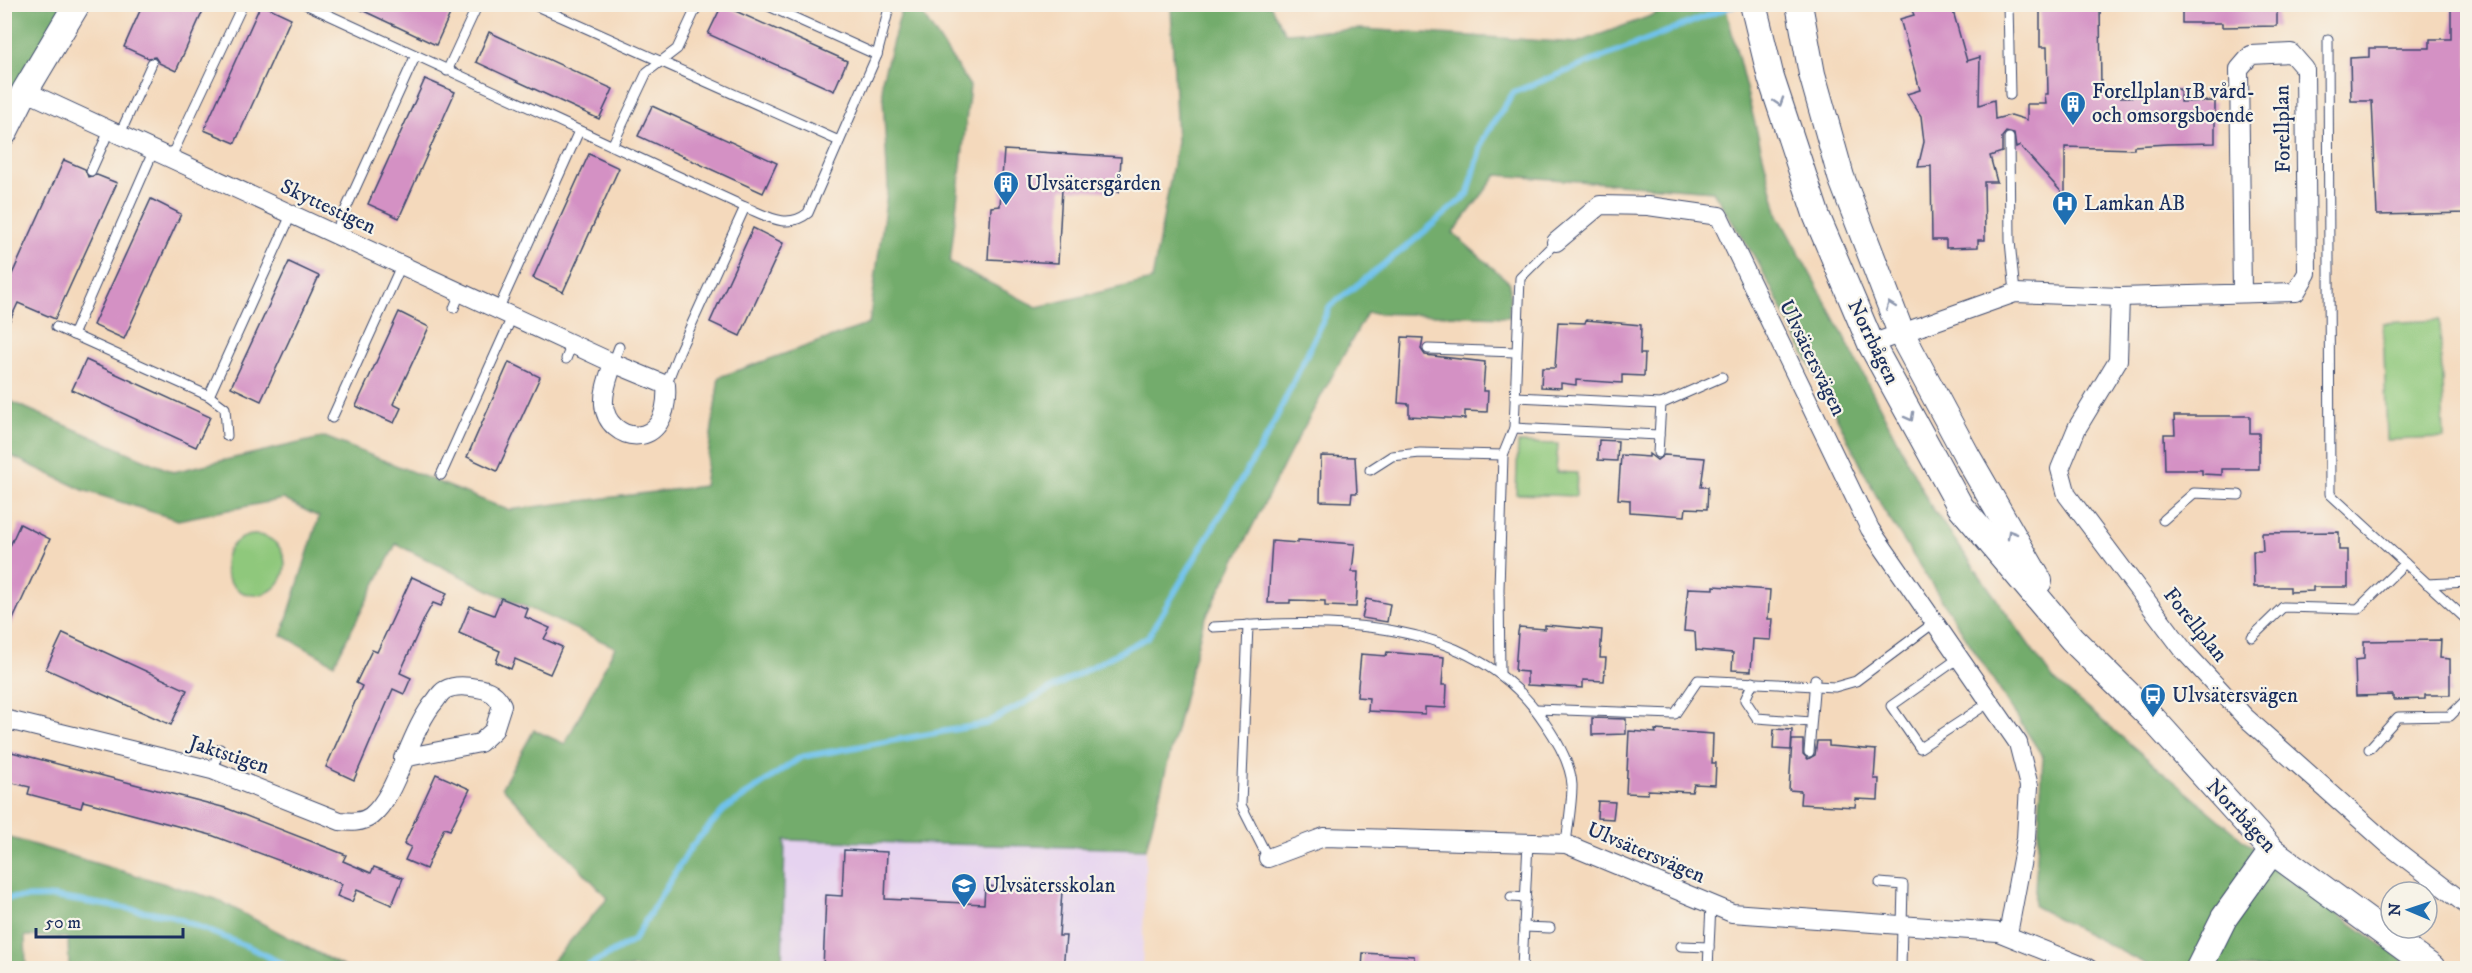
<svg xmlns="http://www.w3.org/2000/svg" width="2472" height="973" font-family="'IM FELL DW Pica',serif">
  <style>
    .built { fill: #e6d3f0 }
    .green { fill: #8fc87c; stroke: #557c6d; stroke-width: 1.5 }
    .forest { fill: #73ac6c; stroke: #476e65; stroke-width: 1.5 }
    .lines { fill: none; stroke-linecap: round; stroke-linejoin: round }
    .stream { stroke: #70c2ec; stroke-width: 6 }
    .building { fill: #d491c4 }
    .lane-casing { stroke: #3c486c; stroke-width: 11 }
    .street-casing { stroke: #3c486c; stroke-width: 20 }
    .secondary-casing { stroke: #3c486c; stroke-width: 28 }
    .lane { stroke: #fff; stroke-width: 9 }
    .street { stroke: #fff; stroke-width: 18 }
    .secondary { stroke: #fff; stroke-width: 26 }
    .oneway { stroke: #8d97ae }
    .labels { text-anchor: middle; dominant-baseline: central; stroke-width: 4.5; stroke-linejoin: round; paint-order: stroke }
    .poi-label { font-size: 21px; fill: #1b2f5e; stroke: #f7f3e8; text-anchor: start }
    .street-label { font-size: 21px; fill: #1b2f5e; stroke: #f7f3e8 }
  </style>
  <rect width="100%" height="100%" fill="#f7f3e8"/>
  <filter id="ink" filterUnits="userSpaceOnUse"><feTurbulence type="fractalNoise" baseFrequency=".0167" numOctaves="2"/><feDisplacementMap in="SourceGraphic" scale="12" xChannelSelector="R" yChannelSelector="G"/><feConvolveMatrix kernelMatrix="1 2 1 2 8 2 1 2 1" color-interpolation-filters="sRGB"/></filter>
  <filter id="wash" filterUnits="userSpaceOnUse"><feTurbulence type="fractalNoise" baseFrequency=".008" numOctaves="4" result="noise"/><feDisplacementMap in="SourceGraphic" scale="24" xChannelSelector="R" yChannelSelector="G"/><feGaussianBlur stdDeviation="1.35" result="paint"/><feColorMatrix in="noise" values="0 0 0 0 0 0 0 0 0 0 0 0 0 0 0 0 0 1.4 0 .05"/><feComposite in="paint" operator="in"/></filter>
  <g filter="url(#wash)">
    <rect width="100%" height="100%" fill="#f4d9bc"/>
    <path class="built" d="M 785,840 L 1146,849 L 1142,968 L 782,968 Z"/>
    <g class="green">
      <path d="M 2440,320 L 2444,438 L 2387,440 L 2383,323 Z"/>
      <path d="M 1518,443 L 1558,444 L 1556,472 L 1577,473 L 1576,496 L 1516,494 Z"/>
      <circle cx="255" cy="565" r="30"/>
    </g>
    <g class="forest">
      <path d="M 5,5 L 87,5 L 5,143 Z"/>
      <path d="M 903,5 L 916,5 L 970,86 L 950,263 L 1037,307 L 1152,280 L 1177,142 L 1171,5 L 1270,5 L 1285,33 L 1362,29 L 1577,43 L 1656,14 L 1657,5 L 1725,5 L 1778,215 L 1835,319 L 1930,505 L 2053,679 L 2279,870 L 2273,868 L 2414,968 L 2153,968 L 2034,906 L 2043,757 L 1883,509 L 1759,264 L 1713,191 L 1497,175 L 1453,233 L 1510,283 L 1509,317 L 1367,313 L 1292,449 L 1203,623 L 1146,849 L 785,840 L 782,968 L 536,968 L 549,965 L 608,898 L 502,787 L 534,730 L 565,744 L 615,647 L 493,592 L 396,544 L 334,664 L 282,635 L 319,517 L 283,499 L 178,520 L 83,490 L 5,453 L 5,399 L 173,472 L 325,437 L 508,510 L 704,486 L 719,377 L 869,324 L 888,186 L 882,80 Z"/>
      <path d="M 4,836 L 216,899 L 346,968 L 69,968 L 68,938 L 25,936 L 26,968 L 5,968 Z"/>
    </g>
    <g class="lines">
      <g class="stream">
        <path d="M 4,898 L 54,897 L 169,915 L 251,948 L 290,968"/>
        <path d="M 584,968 L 633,941 L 691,847 L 724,810 L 801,757 L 985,724 L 1148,637 L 1268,435 L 1330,306 L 1411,243 L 1468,194 L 1483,139 L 1514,92 L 1737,4"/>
      </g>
    </g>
    <g id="blocks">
      <g class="building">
        <path d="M 143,4 L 206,4 L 176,71 L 159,63 L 155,57 L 148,58 L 124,47 Z"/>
        <path d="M 261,4 L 291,18 L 235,143 L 204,130 Z"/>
        <path d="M 349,4 L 429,4 L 450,14 L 436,45 Z"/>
        <path d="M 1925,4 L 1951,4 L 1967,61 L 1980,57 L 1979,105 L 1994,100 L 1995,119 L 2011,115 L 2027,120 L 2027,104 L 2046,104 L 2045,94 L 2048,94 L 2047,47 L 2040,47 L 2040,4 L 2100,4 L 2101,90 L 2120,90 L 2120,97 L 2156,96 L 2156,90 L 2180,89 L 2180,102 L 2215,101 L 2215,143 L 2167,144 L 2134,146 L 2134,149 L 2065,147 L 2065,196 L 2020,146 L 2016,148 L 2014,134 L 2006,132 L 2002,137 L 2002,152 L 1990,156 L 1997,182 L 1984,182 L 1985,240 L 1978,240 L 1978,247 L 1946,248 L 1946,240 L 1932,240 L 1931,166 L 1918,167 L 1924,142 L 1921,116 L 1907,94 L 1920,90 L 1900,19 L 1914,15 L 1911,8 Z"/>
        <path d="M 2182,4 L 2277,4 L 2277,26 L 2222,27 L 2222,23 L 2182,23 Z"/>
        <path d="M 722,5 L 847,61 L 834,91 L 708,34 Z"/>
        <path d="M 2468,8 L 2468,213 L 2377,215 L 2372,101 L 2351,101 L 2350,58 L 2369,57 L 2369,48 L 2430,48 L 2430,39 L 2451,39 L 2451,9 Z"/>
        <path d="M 489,32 L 613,89 L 599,119 L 476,62 Z"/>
        <path d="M 425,79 L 455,92 L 399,218 L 368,204 Z"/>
        <path d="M 652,106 L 777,163 L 763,193 L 638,136 Z"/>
        <path d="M 1004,150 L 1121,157 L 1119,192 L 1062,189 L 1058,263 L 988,259 L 991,207 L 1000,206 Z"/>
        <path d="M 589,154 L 619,168 L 563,292 L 533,278 Z"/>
        <path d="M 64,160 L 85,169 L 88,177 L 97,175 L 117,183 L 55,319 L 18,303 L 4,333 L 4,292 Z"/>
        <path d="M 151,199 L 181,214 L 124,339 L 93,325 Z"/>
        <path d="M 753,228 L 783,243 L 740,336 L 710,322 Z"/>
        <path d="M 289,262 L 319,276 L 261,401 L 231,387 Z"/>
        <path d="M 399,312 L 429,327 L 393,404 L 401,408 L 394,423 L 356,406 Z"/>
        <path d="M 1586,320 L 1641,325 L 1640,354 L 1645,354 L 1644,376 L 1622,375 L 1622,383 L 1576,380 L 1576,385 L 1561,383 L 1561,388 L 1541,387 L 1542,368 L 1555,368 L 1558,322 L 1585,323 Z"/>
        <path d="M 1402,337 L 1423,338 L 1421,349 L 1425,355 L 1485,362 L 1483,391 L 1488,391 L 1487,412 L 1465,411 L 1465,419 L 1409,416 L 1409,404 L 1398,403 Z"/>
        <path d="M 86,360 L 210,417 L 196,447 L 72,390 Z"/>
        <path d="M 509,362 L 540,377 L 497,471 L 467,457 Z"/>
        <path d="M 2174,416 L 2250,416 L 2250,433 L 2259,433 L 2259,469 L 2222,469 L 2222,475 L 2202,474 L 2202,470 L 2165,470 L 2164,434 L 2175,434 Z"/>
        <path d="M 1599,440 L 1618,441 L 1617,461 L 1598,460 Z"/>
        <path d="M 1649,454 L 1657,460 L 1664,455 L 1705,458 L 1701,487 L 1708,487 L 1707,509 L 1686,508 L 1685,516 L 1630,512 L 1630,500 L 1618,499 L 1621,455 L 1649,457 Z"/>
        <path d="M 1321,456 L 1355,457 L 1357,493 L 1352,493 L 1351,502 L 1320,501 Z"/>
        <path d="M 20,524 L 50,539 L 4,639 L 4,559 Z"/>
        <path d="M 2339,532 L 2339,550 L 2348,550 L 2348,587 L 2313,587 L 2313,591 L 2290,592 L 2290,587 L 2254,587 L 2253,551 L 2263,551 L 2262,533 Z"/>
        <path d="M 1298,540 L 1355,544 L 1352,572 L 1358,572 L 1356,607 L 1325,606 L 1325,601 L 1290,600 L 1290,603 L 1268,603 L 1272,541 L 1298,543 Z"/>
        <path d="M 412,577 L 447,593 L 441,606 L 433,603 L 425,617 L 400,673 L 411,678 L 404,694 L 393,689 L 354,780 L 326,767 L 362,686 L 356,683 L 372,650 L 377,652 Z"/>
        <path d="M 1714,586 L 1770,590 L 1768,619 L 1773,619 L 1771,640 L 1753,639 L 1751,671 L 1732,670 L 1733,653 L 1696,650 L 1695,632 L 1684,631 L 1688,588 L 1714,589 Z"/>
        <path d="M 501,598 L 528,609 L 525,617 L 550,628 L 544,639 L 562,647 L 550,674 L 515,659 L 511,669 L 496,662 L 500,651 L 459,633 L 470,606 L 494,615 Z"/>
        <path d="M 1366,599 L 1390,604 L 1387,622 L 1362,618 Z"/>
        <path d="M 1545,625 L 1602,630 L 1600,658 L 1606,658 L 1604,681 L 1583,680 L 1583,688 L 1527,685 L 1527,672 L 1515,671 L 1518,632 L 1519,627 L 1545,629 Z"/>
        <path d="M 63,633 L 187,690 L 171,725 L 46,669 Z"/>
        <path d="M 2441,640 L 2440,658 L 2450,659 L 2450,695 L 2425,695 L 2425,699 L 2393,700 L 2393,695 L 2356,696 L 2355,660 L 2364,659 L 2364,641 Z"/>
        <path d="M 1387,652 L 1444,657 L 1442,685 L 1447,685 L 1446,708 L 1425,707 L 1425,714 L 1368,711 L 1369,698 L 1357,697 L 1361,654 L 1386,656 Z"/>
        <path d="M 1592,718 L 1626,719 L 1626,734 L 1592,735 Z"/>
        <path d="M 1774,729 L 1792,730 L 1791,750 L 1773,749 Z"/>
        <path d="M 1655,730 L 1713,734 L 1712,763 L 1716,763 L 1715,785 L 1694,784 L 1692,792 L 1648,790 L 1648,794 L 1626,793 L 1629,731 L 1656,733 Z"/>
        <path d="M 1792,740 L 1803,740 L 1803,754 L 1808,759 L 1815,755 L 1817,741 L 1829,741 L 1829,746 L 1876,750 L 1874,779 L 1879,779 L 1878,800 L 1856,799 L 1855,807 L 1800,804 L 1801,791 L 1789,790 Z"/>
        <path d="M 4,750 L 226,808 L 346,855 L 343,861 L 371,873 L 374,867 L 403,878 L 392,905 L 357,890 L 352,902 L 337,896 L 342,884 L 211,835 L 83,801 L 81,808 L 28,794 L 30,787 L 4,781 Z"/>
        <path d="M 436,774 L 470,789 L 450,830 L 444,828 L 426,869 L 405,860 L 411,847 L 404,844 Z"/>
        <path d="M 1598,801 L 1615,802 L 1613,819 L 1597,818 Z"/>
        <path d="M 844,850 L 887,852 L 885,899 L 984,904 L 985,886 L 1062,891 L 1059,936 L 1066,936 L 1063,969 L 823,969 L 826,895 L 842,896 Z"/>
        <path d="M 1363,953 L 1414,956 L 1414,969 L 1362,969 Z"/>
      </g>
    </g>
  </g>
  <g filter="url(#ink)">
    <use href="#blocks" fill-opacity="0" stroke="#3c486c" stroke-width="1.5"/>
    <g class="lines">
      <defs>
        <g id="lane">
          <path d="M 305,4 L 745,207"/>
          <path d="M 532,4 L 839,141"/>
          <path d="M 2008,4 L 2010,95"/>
          <path d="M 2328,39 L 2330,494 L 2468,621"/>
          <path d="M 877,55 L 890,4"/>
          <path d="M 447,71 L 478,4"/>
          <path d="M 119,136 L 152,63"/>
          <path d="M 2009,138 L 2010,241 L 2015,293"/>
          <path d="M 612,146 L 647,72 L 677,49 L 698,4"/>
          <path d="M 170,159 L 243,4"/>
          <path d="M 91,171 L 109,131"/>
          <path d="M 334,235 L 415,57"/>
          <path d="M 454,308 L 460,293"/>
          <path d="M 498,310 L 579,131"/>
          <path d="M 56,327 L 209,396 L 225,408 L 227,436"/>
          <path d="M 73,335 L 153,152"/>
          <path d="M 1428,349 L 1516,352"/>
          <path d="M 566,359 L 572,344"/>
          <path d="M 613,363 L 619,347"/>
          <path d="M 666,385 L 679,352 L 745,207 C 767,216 787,230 808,213 L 877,55 L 764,4"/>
          <path d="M 209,396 L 291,215"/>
          <path d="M 1515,397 L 1661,404"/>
          <path d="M 332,418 L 401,266"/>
          <path d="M 1514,428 L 1659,435"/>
          <path d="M 1658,453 L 1661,404 L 1722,377"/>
          <path d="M 1370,470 L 1392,456 L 1420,453 L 1503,455"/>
          <path d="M 441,475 L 512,317"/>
          <path d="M 2163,520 L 2194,493 L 2239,495"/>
          <path d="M 2427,584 L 2468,582"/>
          <path d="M 1248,625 L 1241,805 L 1268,858"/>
          <path d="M 1213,627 C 1328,620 1473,613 1545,723 C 1556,739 1571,765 1572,785 C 1572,804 1568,825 1566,844"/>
          <path d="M 2252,637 L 2283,607 L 2358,609 L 2405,563"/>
          <path d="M 1959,658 L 1891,706 L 1920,748 L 1990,702"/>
          <path d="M 1500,674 L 1499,589 L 1503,455 L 1514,428 L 1520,278 L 1556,242"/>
          <path d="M 1753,682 L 1745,700 L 1757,718 L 1811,722"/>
          <path d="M 1536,709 L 1675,714 L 1698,680 L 1835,687 L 1856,681 L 1935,622"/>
          <path d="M 2369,749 L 2398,717 L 2450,716 L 2468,698"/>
          <path d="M 1809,752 L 1815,679"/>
          <path d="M 212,770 L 220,749"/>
          <path d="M 1880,883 L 1903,885 L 1901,968"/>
          <path d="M 1511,897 L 1526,898"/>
          <path d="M 1524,927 L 1550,928"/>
          <path d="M 1681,946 L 1709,947"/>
          <path d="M 1522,968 L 1528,842"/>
          <path d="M 1708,968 L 1711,905"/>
        </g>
        <g id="street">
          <path d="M 25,91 L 613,363 C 609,376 603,391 604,404 C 606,443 671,455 666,385 L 613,363"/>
          <path d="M 1556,242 L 1600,205 L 1648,206 L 1719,216 L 1870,529 L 2018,743 L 2029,786 L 2026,838 L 2008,934"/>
          <path d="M 2120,297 L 2118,360 L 2077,428 L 2060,469 L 2067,495 L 2185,652 L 2245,717 L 2390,846 L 2468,906"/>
          <path d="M 1871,344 L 2015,293 L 2120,297 L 2296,292 L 2307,273 L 2305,69 L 2291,53 L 2251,55 L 2239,69 L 2242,292"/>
          <path d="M 4,719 L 212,770 L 340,821 C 350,822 362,823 371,816 C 398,795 409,730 436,700 C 438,697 441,692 445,690 C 454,685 467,686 477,688 C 488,689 497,695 502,705 L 494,730 L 480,743 L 403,758"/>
          <path d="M 1268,858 L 1324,837 L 1566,844 L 1732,913 L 1998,932 L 2088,968"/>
        </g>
        <g id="secondary">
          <path d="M 1753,4 L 1771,78 L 1817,217 L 1871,344 L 1960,506 L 2072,639 L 2153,719 L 2272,851 L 2432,968"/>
          <path d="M 1799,4 L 1812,74 L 1841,177 L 1901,333 L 1967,456 L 2039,581"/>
          <path d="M 4,133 L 25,91 L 77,4"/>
          <path d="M 2199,968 L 2224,918 L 2272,851"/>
        </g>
      </defs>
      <use href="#lane" class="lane-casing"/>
      <use href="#street" class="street-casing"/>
      <use href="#secondary" class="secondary-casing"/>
      <use href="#lane" class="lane"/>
      <use href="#street" class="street"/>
      <use href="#secondary" class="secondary"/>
    </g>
    <defs><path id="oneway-chevron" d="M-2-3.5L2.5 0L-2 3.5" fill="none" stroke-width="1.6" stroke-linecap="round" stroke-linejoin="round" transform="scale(1.5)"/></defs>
    <g class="oneway">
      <use href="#oneway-chevron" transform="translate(1779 102) rotate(72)"/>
      <use href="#oneway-chevron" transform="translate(1890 306) rotate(-111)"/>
      <use href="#oneway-chevron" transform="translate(1910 417) rotate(61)"/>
      <use href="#oneway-chevron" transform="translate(2011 534) rotate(-120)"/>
    </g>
  </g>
  <defs>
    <symbol id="building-pin" viewBox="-11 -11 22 30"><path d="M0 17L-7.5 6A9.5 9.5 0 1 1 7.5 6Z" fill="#1f6fb2" stroke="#f7f3e8"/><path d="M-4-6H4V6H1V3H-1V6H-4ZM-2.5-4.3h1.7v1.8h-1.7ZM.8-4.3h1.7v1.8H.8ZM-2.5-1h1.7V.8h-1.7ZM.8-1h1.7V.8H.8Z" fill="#fff"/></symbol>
    <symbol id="hospital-pin" viewBox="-11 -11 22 30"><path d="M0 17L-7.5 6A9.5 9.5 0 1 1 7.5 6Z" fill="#1f6fb2" stroke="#f7f3e8"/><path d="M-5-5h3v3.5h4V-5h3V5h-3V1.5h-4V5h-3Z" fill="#fff"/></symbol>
    <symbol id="bus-pin" viewBox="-11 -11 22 30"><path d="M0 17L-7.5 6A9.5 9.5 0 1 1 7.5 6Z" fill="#1f6fb2" stroke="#f7f3e8"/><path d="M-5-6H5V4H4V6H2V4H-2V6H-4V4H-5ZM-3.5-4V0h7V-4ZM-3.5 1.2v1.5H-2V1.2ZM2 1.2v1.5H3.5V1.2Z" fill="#fff"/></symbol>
    <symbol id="school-pin" viewBox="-11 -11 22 30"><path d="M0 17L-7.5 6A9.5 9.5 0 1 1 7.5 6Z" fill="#1f6fb2" stroke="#f7f3e8"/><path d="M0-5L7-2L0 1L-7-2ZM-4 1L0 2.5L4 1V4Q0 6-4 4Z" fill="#fff"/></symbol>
  </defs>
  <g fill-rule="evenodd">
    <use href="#building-pin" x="2058" y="89" width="30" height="40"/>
    <use href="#building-pin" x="991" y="169" width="30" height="40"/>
    <use href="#hospital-pin" x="2050" y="189" width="30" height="40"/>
    <use href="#bus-pin" x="2138" y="681" width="30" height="40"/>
    <use href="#school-pin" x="949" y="871" width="30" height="40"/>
  </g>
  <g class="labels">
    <g class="poi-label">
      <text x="2092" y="92">Forellplan 1B vård-<tspan x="2092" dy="24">och omsorgsboende</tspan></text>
      <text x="1026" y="184">Ulvsätersgården</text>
      <text x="2084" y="204">Lamkan AB</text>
      <text x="2172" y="696">Ulvsätersvägen</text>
      <text x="984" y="886">Ulvsätersskolan</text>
    </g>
    <g class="street-label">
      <text transform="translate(2283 129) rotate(-91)">Forellplan</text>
      <text transform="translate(328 207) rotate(25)">Skyttestigen</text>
      <text transform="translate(1873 342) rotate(64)">Norrbågen</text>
      <text transform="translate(1812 358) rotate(64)">Ulvsätersvägen</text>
      <text transform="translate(2195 625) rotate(51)">Forellplan</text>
      <text transform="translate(229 755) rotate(18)">Jaktstigen</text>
      <text transform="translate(2241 816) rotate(47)">Norrbågen</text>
      <text transform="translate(1646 853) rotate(23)">Ulvsätersvägen</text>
    </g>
  </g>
  <rect width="2472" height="973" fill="none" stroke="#f7f3e8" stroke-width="24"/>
  <g transform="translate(2409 910) rotate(272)"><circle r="28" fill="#f7f3e8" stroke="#9fa5b1" stroke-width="1.5"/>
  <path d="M0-4.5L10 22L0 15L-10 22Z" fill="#1f6fb2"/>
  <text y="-9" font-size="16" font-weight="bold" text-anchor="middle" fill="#1b2f5e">N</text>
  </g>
  <path d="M36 928v9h147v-9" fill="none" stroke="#1b2f5e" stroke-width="3"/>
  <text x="45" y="928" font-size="18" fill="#1b2f5e" stroke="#f7f3e8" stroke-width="4.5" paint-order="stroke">50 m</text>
</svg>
